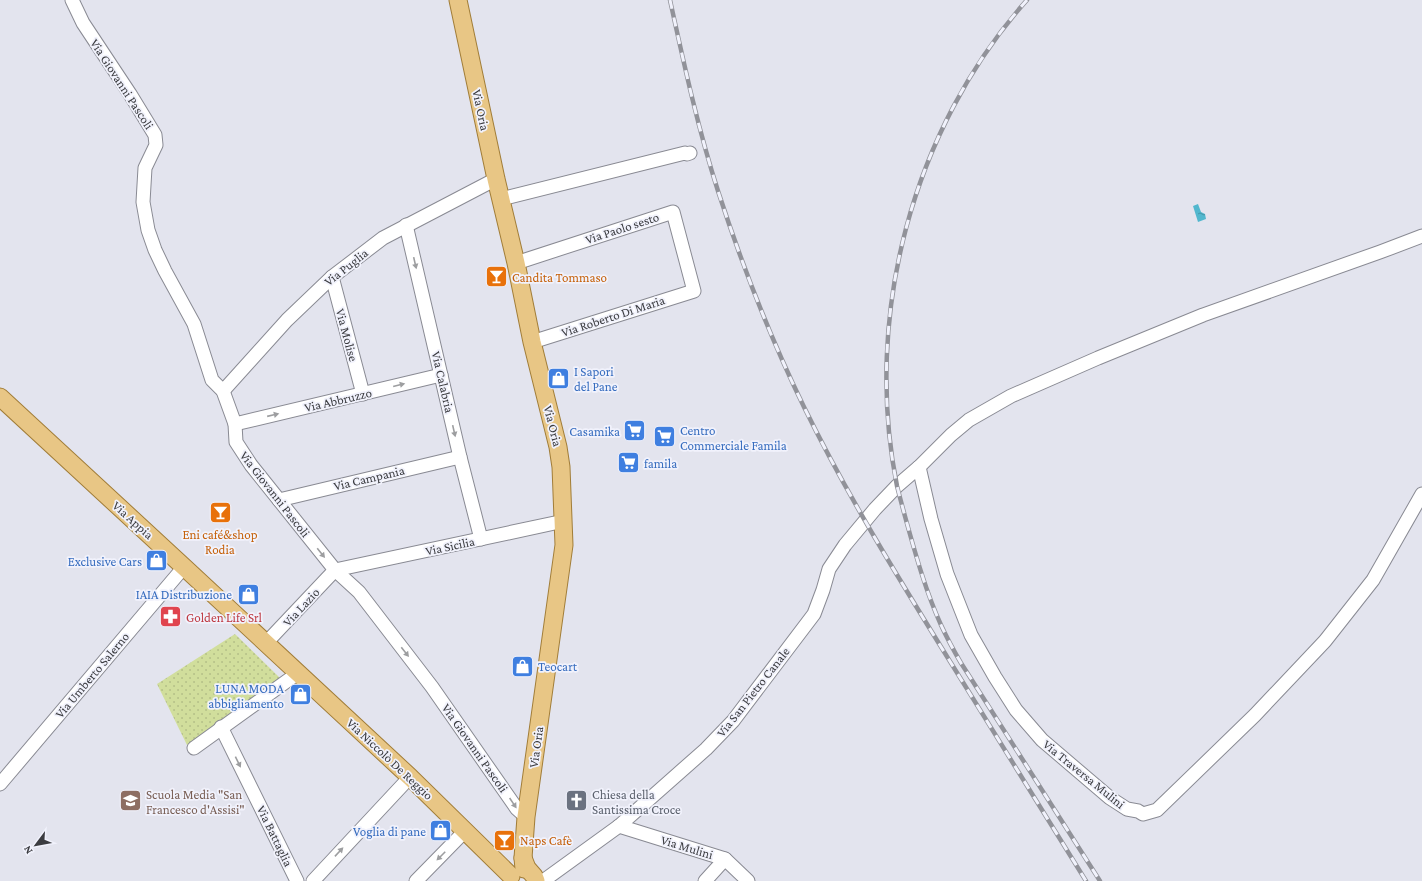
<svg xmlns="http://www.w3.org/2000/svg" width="1422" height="881" font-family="'Crimson Pro',serif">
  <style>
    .grass { fill: url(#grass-dots) }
    .water { fill: url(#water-ripples) }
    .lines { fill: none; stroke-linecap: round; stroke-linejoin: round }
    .minor-casing { stroke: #898a93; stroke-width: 15 }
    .major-casing { stroke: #a17d38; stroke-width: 19 }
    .minor { stroke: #fff; stroke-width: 13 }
    .major { stroke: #e8c685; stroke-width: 17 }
    .rail-casing { stroke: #919299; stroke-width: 4.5 }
    .rail { stroke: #f1f2fc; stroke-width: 3; stroke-dasharray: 9; stroke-linecap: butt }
    .oneway { fill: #9d9ea0 }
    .labels { text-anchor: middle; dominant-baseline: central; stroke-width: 3.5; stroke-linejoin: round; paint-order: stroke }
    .street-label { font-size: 13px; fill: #3b3c40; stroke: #f1f2fc }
    .food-label { font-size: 13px; fill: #c56008; stroke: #f1f2fc; text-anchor: start }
    .shop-label { font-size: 13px; fill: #366cbe; stroke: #f1f2fc; text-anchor: end }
    .health-label { font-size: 13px; fill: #be3a42; stroke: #f1f2fc; text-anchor: start }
    .education-label { font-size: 13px; fill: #785e54; stroke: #f1f2fc; text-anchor: start }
    .worship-label { font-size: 13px; fill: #5b616d; stroke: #f1f2fc; text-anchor: start }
  </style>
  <defs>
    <pattern id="grass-dots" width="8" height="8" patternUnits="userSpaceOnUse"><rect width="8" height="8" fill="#d1de9c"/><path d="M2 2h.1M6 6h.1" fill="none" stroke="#b4bf87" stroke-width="1.8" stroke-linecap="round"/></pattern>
    <pattern id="water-ripples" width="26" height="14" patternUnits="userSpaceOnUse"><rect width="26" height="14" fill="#51b7ce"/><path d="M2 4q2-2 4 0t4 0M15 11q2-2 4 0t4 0" fill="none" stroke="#4496a9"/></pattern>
  </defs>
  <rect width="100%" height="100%" fill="#e3e4ee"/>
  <path class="grass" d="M 235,634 L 281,679 L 187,745 L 157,684 Z"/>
  <path class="water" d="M 1198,204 L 1201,212 L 1205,214 L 1206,219 L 1198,222 L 1193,206 Z"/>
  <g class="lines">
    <defs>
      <g id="minor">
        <path d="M 72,0 L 83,23 L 130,94 L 155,135 L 156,145 L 145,168 L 143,202 L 148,230 L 155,250 L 165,271 L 194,324 L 212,380 L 223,391 L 235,424 L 236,442 L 251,465 L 335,570 L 359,592 L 432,687 L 517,809 L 526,817"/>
        <path d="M 501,199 L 685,153 L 687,154 L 690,153"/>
        <path d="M 406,225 L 460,457 L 481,539"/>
        <path d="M 516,263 L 673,212 L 694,291 L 532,342"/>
        <path d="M 332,277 L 363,394"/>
        <path d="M 223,391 L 287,320 L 332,277 L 383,238 L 496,179"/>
        <path d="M 235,424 L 441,375"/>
        <path d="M 919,467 L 931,519 L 947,574 L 971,635 L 995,677 L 1016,710 L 1042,740 L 1110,798 L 1127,809 L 1138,811 L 1143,814 L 1157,810 L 1255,715 L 1325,641 L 1373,580 L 1422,494"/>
        <path d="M 279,500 L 460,457"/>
        <path d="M 266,643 L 335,570 L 564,521"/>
        <path d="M 221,727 L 297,881"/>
        <path d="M 194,748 L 298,673"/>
        <path d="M 0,784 L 184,567"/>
        <path d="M 619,826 L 725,859 L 748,881"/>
        <path d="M 313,881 L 410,777"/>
        <path d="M 416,881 L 465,831"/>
        <path d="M 543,881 L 619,826 L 706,749 L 733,721 L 814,614 L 823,590 L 829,569 L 845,545 L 875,509 L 897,486 L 919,467 L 951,435 L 969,420 L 1011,396 L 1098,358 L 1203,315 L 1380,252 L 1422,236"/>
        <path d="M 705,881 L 725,859"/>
      </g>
      <g id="major">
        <path d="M 458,0 L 496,179 L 516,263 L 532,342 L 558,447 L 561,467 L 564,545 L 526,817 L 523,858 L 524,869"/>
        <path d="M 0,397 L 184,567 L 410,777 L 511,876"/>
        <path d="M 523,858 L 527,868 L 534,876 L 536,881"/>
      </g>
    </defs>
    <use href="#minor" class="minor-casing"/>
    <use href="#major" class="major-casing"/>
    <use href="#minor" class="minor"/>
    <use href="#major" class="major"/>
    <defs>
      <g id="rail">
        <path d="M 670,0 C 684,64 698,129 718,191 C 742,265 770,337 804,407 C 847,495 899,579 951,663 C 996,736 1041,808 1086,881"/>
        <path d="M 1027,0 C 912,129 863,317 897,486 C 900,498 903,509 906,520 C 916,556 926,592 941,625 C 947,638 954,651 961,663 L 1100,881"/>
      </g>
    </defs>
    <use href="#rail" class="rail-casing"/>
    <use href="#rail" class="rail"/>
  </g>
  <defs><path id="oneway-solid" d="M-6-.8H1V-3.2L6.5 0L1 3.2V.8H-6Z"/></defs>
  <g class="oneway">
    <use href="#oneway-solid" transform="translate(415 263) rotate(77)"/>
    <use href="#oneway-solid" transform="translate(399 385) rotate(-14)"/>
    <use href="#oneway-solid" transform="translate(273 415) rotate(-13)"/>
    <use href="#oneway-solid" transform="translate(454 431) rotate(77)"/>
    <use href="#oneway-solid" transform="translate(321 553) rotate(51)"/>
    <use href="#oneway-solid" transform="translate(405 652) rotate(52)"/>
    <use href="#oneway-solid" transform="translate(238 762) rotate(64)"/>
    <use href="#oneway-solid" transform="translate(513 803) rotate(56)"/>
    <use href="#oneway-solid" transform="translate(339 852) rotate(-47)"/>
    <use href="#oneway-solid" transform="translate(441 856) rotate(135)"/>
  </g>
  <defs>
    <symbol id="bar-square" viewBox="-11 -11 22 22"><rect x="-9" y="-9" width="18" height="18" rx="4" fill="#e8710a" stroke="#f1f2fc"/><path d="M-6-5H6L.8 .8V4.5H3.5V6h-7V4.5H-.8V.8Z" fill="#fff"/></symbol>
    <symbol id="shop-square" viewBox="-11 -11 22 22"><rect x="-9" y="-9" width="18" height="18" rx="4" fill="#3f7fe0" stroke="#f1f2fc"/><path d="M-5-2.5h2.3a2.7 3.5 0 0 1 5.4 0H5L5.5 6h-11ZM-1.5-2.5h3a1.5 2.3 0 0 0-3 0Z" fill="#fff"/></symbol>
    <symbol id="supermarket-square" viewBox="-11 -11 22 22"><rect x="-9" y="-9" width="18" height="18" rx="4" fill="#3f7fe0" stroke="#f1f2fc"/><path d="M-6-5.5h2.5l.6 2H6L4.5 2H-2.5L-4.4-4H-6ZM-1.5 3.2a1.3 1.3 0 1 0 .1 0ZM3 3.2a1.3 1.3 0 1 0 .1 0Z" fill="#fff"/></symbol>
    <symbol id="pharmacy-square" viewBox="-11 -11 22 22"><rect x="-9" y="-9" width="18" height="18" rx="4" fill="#e0444e" stroke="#f1f2fc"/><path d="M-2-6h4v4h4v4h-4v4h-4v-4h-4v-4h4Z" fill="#fff"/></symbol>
    <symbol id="school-square" viewBox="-11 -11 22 22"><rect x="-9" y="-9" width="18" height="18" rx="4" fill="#8d6e63" stroke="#f1f2fc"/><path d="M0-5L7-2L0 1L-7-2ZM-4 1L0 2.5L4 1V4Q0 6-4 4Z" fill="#fff"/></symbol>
    <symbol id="church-square" viewBox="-11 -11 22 22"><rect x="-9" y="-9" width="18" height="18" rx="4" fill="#6b7280" stroke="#f1f2fc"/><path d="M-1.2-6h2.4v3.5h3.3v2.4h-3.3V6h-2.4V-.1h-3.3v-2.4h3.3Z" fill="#fff"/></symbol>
  </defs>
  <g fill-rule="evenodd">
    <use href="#bar-square" x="484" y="264" width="25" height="25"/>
    <use href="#shop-square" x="546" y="366" width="25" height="25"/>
    <use href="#supermarket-square" x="622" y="418" width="25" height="25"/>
    <use href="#supermarket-square" x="652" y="424" width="25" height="25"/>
    <use href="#supermarket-square" x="616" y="450" width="25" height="25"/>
    <use href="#bar-square" x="208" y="500" width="25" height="25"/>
    <use href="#shop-square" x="144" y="548" width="25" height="25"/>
    <use href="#shop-square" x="236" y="582" width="25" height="25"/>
    <use href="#pharmacy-square" x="158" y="604" width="25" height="25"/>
    <use href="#shop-square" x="510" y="654" width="25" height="25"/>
    <use href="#shop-square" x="288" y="682" width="25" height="25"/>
    <use href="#school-square" x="118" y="788" width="25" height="25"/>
    <use href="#church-square" x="564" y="788" width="25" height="25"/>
    <use href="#shop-square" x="428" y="818" width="25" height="25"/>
    <use href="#bar-square" x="492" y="828" width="25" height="25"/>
  </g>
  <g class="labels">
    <g class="street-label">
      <text transform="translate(122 84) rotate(57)">Via Giovanni Pascoli</text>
      <text transform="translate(481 110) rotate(78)">Via Oria</text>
      <text transform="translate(622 228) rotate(-18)">Via Paolo sesto</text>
      <text transform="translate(346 267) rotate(-38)">Via Puglia</text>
      <text transform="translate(613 316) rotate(-18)">Via Roberto Di Maria</text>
      <text transform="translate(347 335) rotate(75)">Via Molise</text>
      <text transform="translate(443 382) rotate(77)">Via Calabria</text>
      <text transform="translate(338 400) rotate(-13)">Via Abbruzzo</text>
      <text transform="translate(553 426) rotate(76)">Via Oria</text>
      <text transform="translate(369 478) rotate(-13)">Via Campania</text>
      <text transform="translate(275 494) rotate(52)">Via Giovanni Pascoli</text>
      <text transform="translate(133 520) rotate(42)">Via Appia</text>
      <text transform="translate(450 546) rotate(-12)">Via Sicilia</text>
      <text transform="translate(301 607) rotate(-47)">Via Lazio</text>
      <text transform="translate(92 675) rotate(-50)">Via Umberto Salerno</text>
      <text transform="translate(753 692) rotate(-52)">Via San Pietro Canale</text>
      <text transform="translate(536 747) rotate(-82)">Via Oria</text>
      <text transform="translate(475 748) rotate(55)">Via Giovanni Pascoli</text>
      <text transform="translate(390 759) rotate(43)">Via Niccolò De Reggio</text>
      <text transform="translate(1084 774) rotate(39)">Via Traversa Mulini</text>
      <text transform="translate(275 836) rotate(64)">Via Battaglia</text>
      <text transform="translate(687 847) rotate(17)">Via Mulini</text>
    </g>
    <g class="food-label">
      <text x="512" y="277">Candita Tommaso</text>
      <text x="220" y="534" text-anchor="middle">Eni café&amp;shop<tspan x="220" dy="15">Rodia</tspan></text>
      <text x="520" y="840">Naps Cafè</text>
    </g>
    <g class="shop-label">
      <text x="574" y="371" text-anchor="start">I Sapori<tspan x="574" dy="15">del Pane</tspan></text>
      <text x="680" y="430" text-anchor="start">Centro<tspan x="680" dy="15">Commerciale Famila</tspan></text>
      <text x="620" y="431">Casamika</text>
      <text x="644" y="463" text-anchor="start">famila</text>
      <text x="142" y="561">Exclusive Cars</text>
      <text x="232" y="594">IAIA Distribuzione</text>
      <text x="538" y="666" text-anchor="start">Teocart</text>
      <text x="284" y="688">LUNA MODA<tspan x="284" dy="15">abbigliamento</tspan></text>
      <text x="426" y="831">Voglia di pane</text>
    </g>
    <g class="health-label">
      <text x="186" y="617">Golden Life Srl</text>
    </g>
    <g class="education-label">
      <text x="146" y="794">Scuola Media "San<tspan x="146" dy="15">Francesco d'Assisi"</tspan></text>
    </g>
    <g class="worship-label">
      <text x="592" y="794">Chiesa della<tspan x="592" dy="15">Santissima Croce</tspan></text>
    </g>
  </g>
  <g transform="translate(36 845) rotate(238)" stroke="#f1f2fc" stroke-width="3" paint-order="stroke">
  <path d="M0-3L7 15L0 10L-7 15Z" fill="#3b3c40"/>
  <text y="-6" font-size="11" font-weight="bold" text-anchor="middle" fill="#3b3c40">N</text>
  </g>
</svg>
